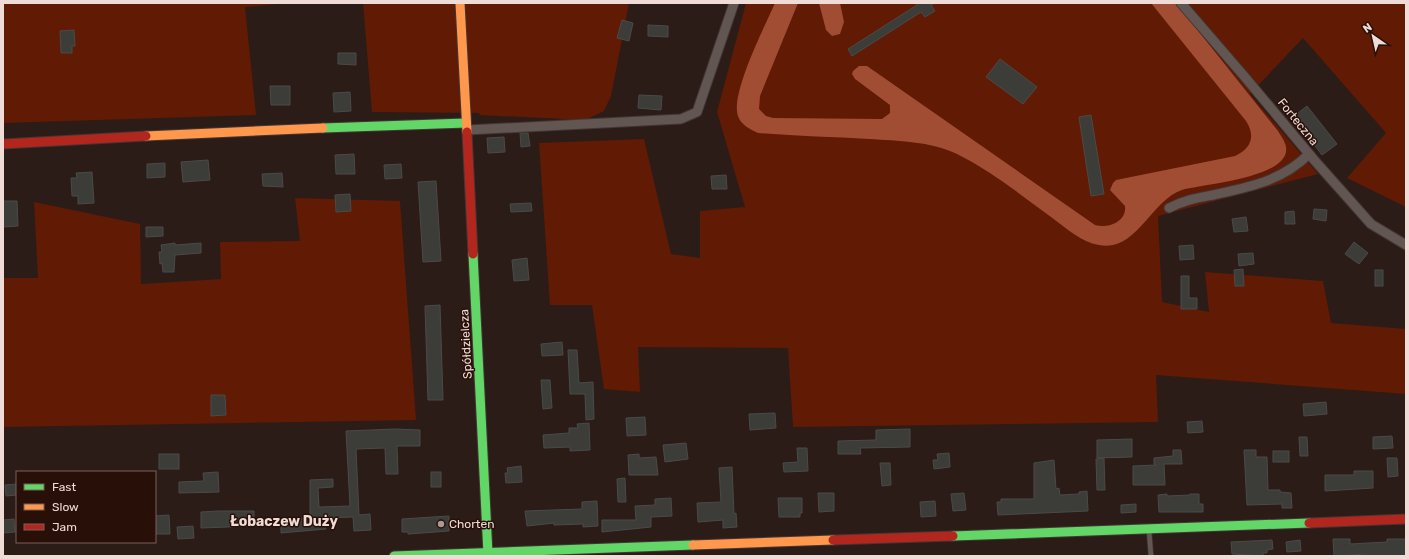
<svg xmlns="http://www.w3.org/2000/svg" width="1409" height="559" font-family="Rubik,sans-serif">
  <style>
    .green { fill: #611a03 }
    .water { fill: #a04d34 }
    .building { fill: #3c3c39; stroke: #4b4a48 }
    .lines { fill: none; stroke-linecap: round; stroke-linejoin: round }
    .lane-casing { stroke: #433634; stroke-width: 6 }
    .street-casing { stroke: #433634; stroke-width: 11 }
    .fast-casing { stroke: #433634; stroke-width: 11 }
    .slow-casing { stroke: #433634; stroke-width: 11 }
    .jam-casing { stroke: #433634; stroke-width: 11 }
    .lane { stroke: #625653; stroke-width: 4.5 }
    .street { stroke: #625653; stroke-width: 9 }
    .fast { stroke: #63d668; stroke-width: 9 }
    .slow { stroke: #ff974d; stroke-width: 9 }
    .jam { stroke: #b3261e; stroke-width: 9 }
    .poi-dot { fill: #aa9994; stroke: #280f08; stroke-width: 1.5 }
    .labels { text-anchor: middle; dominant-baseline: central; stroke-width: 3; stroke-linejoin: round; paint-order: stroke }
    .street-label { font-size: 12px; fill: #efdcd6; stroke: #280f08 }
    .poi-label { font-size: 12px; fill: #efdcd6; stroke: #280f08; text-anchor: start }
    .quarter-label { font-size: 14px; font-weight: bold; fill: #efdcd6; stroke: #280f08 }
  </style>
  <rect width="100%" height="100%" fill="#2b1c18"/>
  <g class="green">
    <path d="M 3,3 L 288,3 L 245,7 L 256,115 L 3,123 Z"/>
    <path d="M 363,3 L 629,3 L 611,96 L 604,111 L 585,120 L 480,115 L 479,113 L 372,112 Z"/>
    <path d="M 746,3 L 1406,3 L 1406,207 L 1347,178 L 1386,133 L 1303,38 L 1250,94 L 1318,174 L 1158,216 L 1162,302 L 1209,312 L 1205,272 L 1323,281 L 1331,323 L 1406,329 L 1406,394 L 1156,375 L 1158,422 L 793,427 L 788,348 L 638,347 L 640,392 L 604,389 L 592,305 L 550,305 L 539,143 L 644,139 L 671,254 L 700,258 L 700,211 L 745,207 L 717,112 Z"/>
    <path d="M 295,198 L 400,201 L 416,420 L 3,427 L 3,278 L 38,278 L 34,202 L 140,224 L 141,284 L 221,279 L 220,242 L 300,241 Z"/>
  </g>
  <g class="water">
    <path d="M 775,3 L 798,3 L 760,96 L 759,109 L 766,116 L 773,118 L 882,119 L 890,113 L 890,105 L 855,79 L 852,74 L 853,71 L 859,66 L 867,66 L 1095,225 C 1107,229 1127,222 1125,206 L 1110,190 L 1113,183 L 1116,180 L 1235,156 C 1251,149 1256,136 1246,121 L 1151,3 L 1176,3 L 1278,131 C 1281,136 1285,141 1286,147 C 1291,178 1203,184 1182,190 C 1150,201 1137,252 1099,245 C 1081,242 1066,228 1051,217 C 1021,195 991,171 957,154 C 930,141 898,141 869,139 C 832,137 795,136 758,133 C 750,129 741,125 738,116 C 730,94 765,26 775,3 Z"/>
    <path d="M 819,3 L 840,3 L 844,22 L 840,34 L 832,36 L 826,30 Z"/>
  </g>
  <g class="building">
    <path d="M 916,3 L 935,3 L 931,5 L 935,11 L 925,17 L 921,12 L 852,56 L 848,49 L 917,5 Z"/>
    <path d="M 622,20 L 633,23 L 629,41 L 617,38 Z"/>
    <path d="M 648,25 L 668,26 L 668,37 L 648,36 Z"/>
    <path d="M 74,30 L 75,46 L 72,46 L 72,53 L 61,53 L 60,31 Z"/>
    <path d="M 338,53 L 356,53 L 356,65 L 338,64 Z"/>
    <path d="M 1000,59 L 1037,87 L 1023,104 L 986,77 Z"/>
    <path d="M 270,86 L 290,86 L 290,105 L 271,105 Z"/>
    <path d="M 350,92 L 351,111 L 334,112 L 333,93 Z"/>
    <path d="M 639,95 L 662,96 L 661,110 L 638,108 Z"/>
    <path d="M 1307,106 L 1337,144 L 1322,155 L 1293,117 Z"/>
    <path d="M 1091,115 L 1104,194 L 1091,196 L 1079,117 Z"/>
    <path d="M 520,133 L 528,133 L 530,146 L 521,147 Z"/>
    <path d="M 504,137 L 505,152 L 488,153 L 487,138 Z"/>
    <path d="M 354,154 L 355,174 L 336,174 L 335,155 Z"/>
    <path d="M 208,160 L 210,180 L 183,182 L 181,162 Z"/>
    <path d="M 165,163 L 165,177 L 147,178 L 147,164 Z"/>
    <path d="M 401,164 L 402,178 L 385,179 L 384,165 Z"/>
    <path d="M 92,172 L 94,203 L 78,204 L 78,196 L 72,196 L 71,178 L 77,178 L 76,173 Z"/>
    <path d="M 282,173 L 283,187 L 263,186 L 262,174 Z"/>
    <path d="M 726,175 L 727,189 L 712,189 L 711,176 Z"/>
    <path d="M 436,181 L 441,261 L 423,262 L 418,182 Z"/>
    <path d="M 350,194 L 351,211 L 336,212 L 335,195 Z"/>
    <path d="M 3,201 L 17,201 L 18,226 L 3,227 Z"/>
    <path d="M 531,203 L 532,211 L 511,212 L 510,204 Z"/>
    <path d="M 1314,209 L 1327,210 L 1326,221 L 1313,219 Z"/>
    <path d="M 1294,211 L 1295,224 L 1285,224 L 1285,212 Z"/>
    <path d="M 1246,217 L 1248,231 L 1234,232 L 1232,219 Z"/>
    <path d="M 146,227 L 163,227 L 163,236 L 146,237 Z"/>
    <path d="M 1354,242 L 1368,253 L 1359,264 L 1345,254 Z"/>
    <path d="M 175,243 L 175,245 L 201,243 L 201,253 L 175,255 L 174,272 L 163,272 L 162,263 L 160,264 L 159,252 L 162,252 L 161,245 Z"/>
    <path d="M 1193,245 L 1194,259 L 1180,260 L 1179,246 Z"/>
    <path d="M 1253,253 L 1254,264 L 1239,266 L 1238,254 Z"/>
    <path d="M 527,258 L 529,280 L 514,281 L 512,260 Z"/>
    <path d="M 1243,269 L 1244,286 L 1235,286 L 1234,270 Z"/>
    <rect x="1375" y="270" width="8" height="16"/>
    <path d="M 1181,276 L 1189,276 L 1189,298 L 1197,298 L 1197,309 L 1181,309 Z"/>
    <path d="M 440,305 L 443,400 L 428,400 L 425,306 Z"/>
    <path d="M 562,342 L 563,355 L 542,356 L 541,344 Z"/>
    <path d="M 568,350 L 577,350 L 579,383 L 593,382 L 594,419 L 586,420 L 585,394 L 570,394 Z"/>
    <path d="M 541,380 L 550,380 L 552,408 L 543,409 Z"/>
    <path d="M 211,395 L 225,395 L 226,415 L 211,416 Z"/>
    <path d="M 1326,402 L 1327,414 L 1304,416 L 1303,404 Z"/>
    <path d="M 775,413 L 776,428 L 750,430 L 749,414 Z"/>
    <path d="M 645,417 L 646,435 L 627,436 L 626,418 Z"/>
    <path d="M 1202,421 L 1203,432 L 1188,433 L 1187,422 Z"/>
    <path d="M 589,423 L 590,450 L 570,451 L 570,447 L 544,448 L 543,435 L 569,433 L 569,428 L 578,428 L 577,424 Z"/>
    <path d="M 395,429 L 420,430 L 420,446 L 397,446 L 398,474 L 386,474 L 385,448 L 356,449 L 359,515 L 370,514 L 371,530 L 354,531 L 353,517 L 325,518 L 326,529 L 281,533 L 281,519 L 310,518 L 310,480 L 333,479 L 333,487 L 318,488 L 319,507 L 350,506 L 346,431 Z"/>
    <path d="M 910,429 L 910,447 L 860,448 L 861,454 L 838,454 L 838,441 L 876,440 L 876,430 Z"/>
    <path d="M 1392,436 L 1393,448 L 1373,449 L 1373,437 Z"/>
    <path d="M 1299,437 L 1307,437 L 1308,456 L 1300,456 Z"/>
    <path d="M 1132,439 L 1132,457 L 1097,458 L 1097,440 Z"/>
    <path d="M 686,443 L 688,459 L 665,462 L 663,445 Z"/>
    <path d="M 797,448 L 807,448 L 808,471 L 784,472 L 783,463 L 798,462 Z"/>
    <path d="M 1173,450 L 1181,450 L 1182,464 L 1164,464 L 1165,485 L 1133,485 L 1133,466 L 1156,465 L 1154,464 L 1154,458 L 1173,456 Z"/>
    <path d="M 1244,450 L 1256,450 L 1256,457 L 1267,457 L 1268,490 L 1280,490 L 1280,492 L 1291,493 L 1292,508 L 1282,508 L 1282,504 L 1247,505 Z"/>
    <rect x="1273" y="451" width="16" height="11"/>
    <path d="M 949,453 L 950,467 L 934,469 L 933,460 L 938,460 L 937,454 Z"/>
    <rect x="159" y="454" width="20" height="15"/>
    <path d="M 639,454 L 639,458 L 656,457 L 658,475 L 629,475 L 628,455 Z"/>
    <path d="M 1104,458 L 1105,490 L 1097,490 L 1096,459 Z"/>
    <path d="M 1387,458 L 1397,458 L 1398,476 L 1388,477 Z"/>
    <path d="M 1054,460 L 1056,489 L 1059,488 L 1060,495 L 1079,494 L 1079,492 L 1087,491 L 1088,511 L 998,515 L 997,502 L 1001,502 L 1001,499 L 1034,499 L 1034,463 Z"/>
    <path d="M 880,463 L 890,463 L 891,485 L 882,486 Z"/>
    <path d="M 521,466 L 522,482 L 506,483 L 505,473 L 508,473 L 507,468 Z"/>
    <path d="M 732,467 L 734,514 L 736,513 L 737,527 L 723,528 L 723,520 L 698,522 L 697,503 L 721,502 L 719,468 Z"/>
    <path d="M 1354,471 L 1373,471 L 1373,488 L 1325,491 L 1325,475 L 1354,475 Z"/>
    <path d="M 218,472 L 219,492 L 179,493 L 179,482 L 204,481 L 203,473 Z"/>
    <rect x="431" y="472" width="10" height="15"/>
    <path d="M 625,478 L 626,502 L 618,502 L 617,479 Z"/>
    <path d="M 17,484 L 17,495 L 6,496 L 5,485 Z"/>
    <path d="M 818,493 L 834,493 L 834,511 L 819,512 Z"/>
    <path d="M 964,493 L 966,510 L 953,511 L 951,494 Z"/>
    <path d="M 1167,494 L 1167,496 L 1190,495 L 1190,494 L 1199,494 L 1199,504 L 1203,504 L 1203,512 L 1159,512 L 1158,495 Z"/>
    <path d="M 671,498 L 672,516 L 651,517 L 651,527 L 602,532 L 602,520 L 636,520 L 635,506 L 655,505 L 655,499 Z"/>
    <path d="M 778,498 L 802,498 L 802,513 L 800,513 L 800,517 L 779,517 Z"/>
    <path d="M 597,501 L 598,526 L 583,527 L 583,524 L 554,525 L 554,523 L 527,526 L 525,511 L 582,509 L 582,502 Z"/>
    <path d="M 935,501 L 936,516 L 921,517 L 920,502 Z"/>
    <path d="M 1136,504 L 1136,512 L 1121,513 L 1121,505 Z"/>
    <path d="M 218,511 L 254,511 L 254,526 L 201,528 L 201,512 Z"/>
    <path d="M 169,515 L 170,534 L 156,534 L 155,516 Z"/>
    <path d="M 449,516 L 449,531 L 408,534 L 408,532 L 402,532 L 402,519 Z"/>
    <path d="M 14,519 L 15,532 L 3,533 L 3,520 Z"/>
    <path d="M 193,526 L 194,538 L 178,539 L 177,527 Z"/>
    <path d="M 1333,539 L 1350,539 L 1350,544 L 1387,542 L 1387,539 L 1406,539 L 1406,556 L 1366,556 L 1366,554 L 1334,556 Z"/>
    <path d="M 1272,540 L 1273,549 L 1267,550 L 1267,553 L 1263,553 L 1263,556 L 1232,554 L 1231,542 Z"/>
    <path d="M 1300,540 L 1301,551 L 1287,552 L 1286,542 Z"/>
  </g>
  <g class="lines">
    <defs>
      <path id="lane" d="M 1149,530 L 1151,556"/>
      <g id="street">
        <path d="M 1181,3 L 1244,76 L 1315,161 L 1371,224 L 1406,245"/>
        <path d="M 467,130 L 681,119 L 697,112 L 734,3"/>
        <path d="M 1169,208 C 1184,200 1197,198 1213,195 C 1249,187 1282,181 1309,154"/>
      </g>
      <g id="fast">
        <path d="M 323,128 L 466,123"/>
        <path d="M 473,254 L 488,554"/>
        <path d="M 953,536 L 1309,523"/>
        <path d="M 394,556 L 693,545"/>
      </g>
      <g id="slow">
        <path d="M 460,3 L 467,132"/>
        <path d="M 146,136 L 323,128"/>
        <path d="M 693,545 L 833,540"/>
      </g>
      <g id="jam">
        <path d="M 467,132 L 473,254"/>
        <path d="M 3,144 L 146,136"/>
        <path d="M 1309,523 L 1406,519"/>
        <path d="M 833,540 L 953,536"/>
      </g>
    </defs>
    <use href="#lane" class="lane-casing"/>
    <use href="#street" class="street-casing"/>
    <use href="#fast" class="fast-casing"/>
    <use href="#slow" class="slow-casing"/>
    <use href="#jam" class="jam-casing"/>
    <use href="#lane" class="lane"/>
    <use href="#street" class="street"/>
    <use href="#fast" class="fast"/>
    <use href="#slow" class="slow"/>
    <use href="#jam" class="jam"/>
  </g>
  <circle class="poi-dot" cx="441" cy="524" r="4"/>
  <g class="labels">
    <g class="street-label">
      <text transform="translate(1298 122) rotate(51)">Forteczna</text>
      <text transform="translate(466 344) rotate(-93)">Spółdzielcza</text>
    </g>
    <g class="poi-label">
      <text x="449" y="524">Chorten</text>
    </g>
    <g class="quarter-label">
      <text x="284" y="521">Łobaczew Duży</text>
    </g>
  </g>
  <rect width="1409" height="559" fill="none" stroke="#efdcd6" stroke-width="8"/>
  <rect x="16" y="471" width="140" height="72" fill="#280f08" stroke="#78615a"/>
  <rect x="24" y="484" width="20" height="6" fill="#63d668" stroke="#78615a"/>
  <text x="52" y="491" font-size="12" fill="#efdcd6">Fast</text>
  <rect x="24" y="504" width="20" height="6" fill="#ff974d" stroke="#78615a"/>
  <text x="52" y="511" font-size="12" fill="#efdcd6">Slow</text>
  <rect x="24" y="524" width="20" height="6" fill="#b3261e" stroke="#78615a"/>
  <text x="52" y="531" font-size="12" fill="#efdcd6">Jam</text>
  <g transform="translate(1373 36) rotate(326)" stroke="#280f08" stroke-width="3" paint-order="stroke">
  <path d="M0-3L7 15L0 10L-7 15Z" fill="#efdcd6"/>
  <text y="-6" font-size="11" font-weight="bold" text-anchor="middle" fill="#efdcd6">N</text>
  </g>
</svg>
